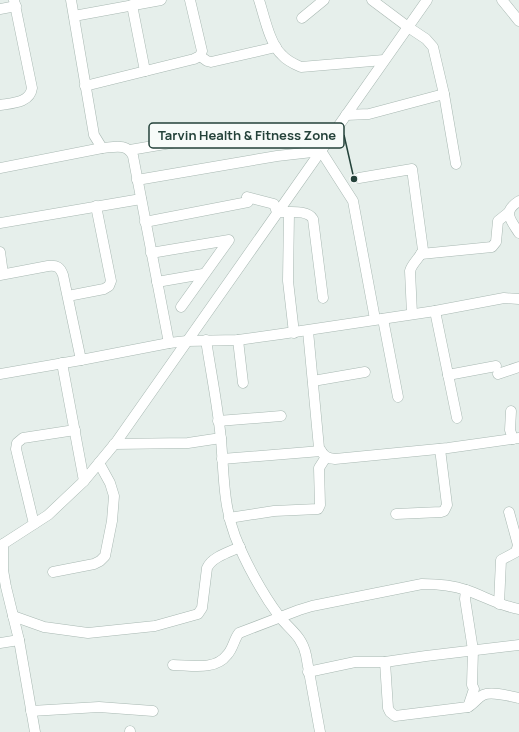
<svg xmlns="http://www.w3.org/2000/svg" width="519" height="732" font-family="Manrope,sans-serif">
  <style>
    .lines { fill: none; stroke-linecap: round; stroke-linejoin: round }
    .minor-casing { stroke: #a8b8b2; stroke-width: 11 }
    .minor { stroke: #fff; stroke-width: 10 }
    .leader { fill: none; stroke: #24423a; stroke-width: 1.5 }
    .callout-dot { fill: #24423a; stroke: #f7fbf9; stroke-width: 1.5 }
    .callout { fill: #f7fbf9; stroke: #24423a; stroke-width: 1.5 }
    .callout-label { font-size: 13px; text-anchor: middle; font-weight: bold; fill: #24423a }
  </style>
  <rect width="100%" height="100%" fill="#e6efeb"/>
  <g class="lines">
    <defs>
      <g id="minor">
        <path d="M 71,0 L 94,135 L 102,148 C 115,147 127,143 133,156 L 169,343"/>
        <path d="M 259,0 C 264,15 270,45 282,55 C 287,61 294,64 301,67 L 384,60"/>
        <path d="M 372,0 L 408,27 L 426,39 L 433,47 L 444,94 L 456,164"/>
        <path d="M 502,0 L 519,21"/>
        <path d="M 132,5 L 145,71"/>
        <path d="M 0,9 L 16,6"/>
        <path d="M 74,16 L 161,0"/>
        <path d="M 302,18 L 324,0"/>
        <path d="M 200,56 L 207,61 L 211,62 L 276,47"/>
        <path d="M 85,86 L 194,59 L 200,56 L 202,51 L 190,0"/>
        <path d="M 0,105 C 12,103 30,103 32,88 L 14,0"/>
        <path d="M 346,115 L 369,114 L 444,94"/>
        <path d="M 130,150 L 235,132"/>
        <path d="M 0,168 L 102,148"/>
        <path d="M 359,178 L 412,169 L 423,250 C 420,258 412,263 410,271 L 412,314"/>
        <path d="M 137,180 L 277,156 L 321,151 L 353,201 L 375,319"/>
        <path d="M 247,197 L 274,204 L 277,212 C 288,213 307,209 313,219 L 323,298"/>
        <path d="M 519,201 C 502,212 510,219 519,233"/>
        <path d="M 289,213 L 288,281 L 294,333"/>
        <path d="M 145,222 L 248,202"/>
        <path d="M 0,223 L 141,199"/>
        <path d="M 0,252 L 3,274"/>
        <path d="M 151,253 L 229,240 L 181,307"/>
        <path d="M 421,254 L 492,247 L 496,242 L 498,221 L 508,213"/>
        <path d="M 0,275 L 48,266 C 57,265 60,267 63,275 L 81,360"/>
        <path d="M 157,282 L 203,274"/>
        <path d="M 68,296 L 104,289 L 109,286 L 111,281 L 96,206"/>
        <path d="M 435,311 L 457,418"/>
        <path d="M 383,319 L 398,397"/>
        <path d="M 308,331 L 319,448 C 324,456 326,458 335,459 L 448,448 L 519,438"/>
        <path d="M 206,340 C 211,373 218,407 221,440 C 224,473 223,504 235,536 C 245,562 262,593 279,616 C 290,630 302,636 306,655 L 320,732"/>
        <path d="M 238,340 L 243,383"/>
        <path d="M 62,363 L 84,481"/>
        <path d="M 0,374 L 81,360 L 169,343 L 187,341 L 238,340 L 281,334 L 435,311 L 504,298 L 519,299"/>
        <path d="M 498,374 L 519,367"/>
        <path d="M 448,375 L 496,366"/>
        <path d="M 313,381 L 365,372"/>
        <path d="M 511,411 L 510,430 L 513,439"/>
        <path d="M 218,421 L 281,416"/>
        <path d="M 114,444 L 188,443 L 221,438"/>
        <path d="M 222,459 L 321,451"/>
        <path d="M 396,514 L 441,512 L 444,511 L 447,505 L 440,449"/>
        <path d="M 229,518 L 274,511 L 318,509 L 320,505 L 319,468 L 326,457"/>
        <path d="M 34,524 L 16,449 L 17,443 L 23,438 L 75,430"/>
        <path d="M 3,544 L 3,570 L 6,587 L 19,640 L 35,732"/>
        <path d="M 0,546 L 48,515 L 84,481 L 117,441 L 427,0"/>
        <path d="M 53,572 L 94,564 L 100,561 L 105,556 L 112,521 L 114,496 L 110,483 L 99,463"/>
        <path d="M 466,590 L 465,599 L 473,650 L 472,685 L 474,689 L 468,707"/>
        <path d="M 499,604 L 501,560 L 516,552 L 518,545 L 509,512"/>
        <path d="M 13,616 L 44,627 L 88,633 L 155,626 L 198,614 L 202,608 L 207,568 C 212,557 229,552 240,547"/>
        <path d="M 0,643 L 19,640"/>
        <path d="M 385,662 L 388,708 L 390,712 L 395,716 L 468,707 C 474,704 477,698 483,695 C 491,691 510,696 519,698"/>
        <path d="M 173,665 C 190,665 215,671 227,655 C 233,649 234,639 239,633 L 299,610 L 312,606 L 422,584 C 437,584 452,585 466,590 C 484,596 500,606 519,609"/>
        <path d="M 308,672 L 355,662 L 385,662 L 426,656 L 519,645"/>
        <path d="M 31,711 L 99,707 L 153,711"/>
        <path d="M 130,731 L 130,732"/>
      </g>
    </defs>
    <use href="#minor" class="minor-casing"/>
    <use href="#minor" class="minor"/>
  </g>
  <path class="leader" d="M354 179L344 135"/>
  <circle class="callout-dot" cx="354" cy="179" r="4"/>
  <rect class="callout" x="149" y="123" width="195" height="25" rx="4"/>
  <g class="callout-label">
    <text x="247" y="140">Tarvin Health &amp; Fitness Zone</text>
  </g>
</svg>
